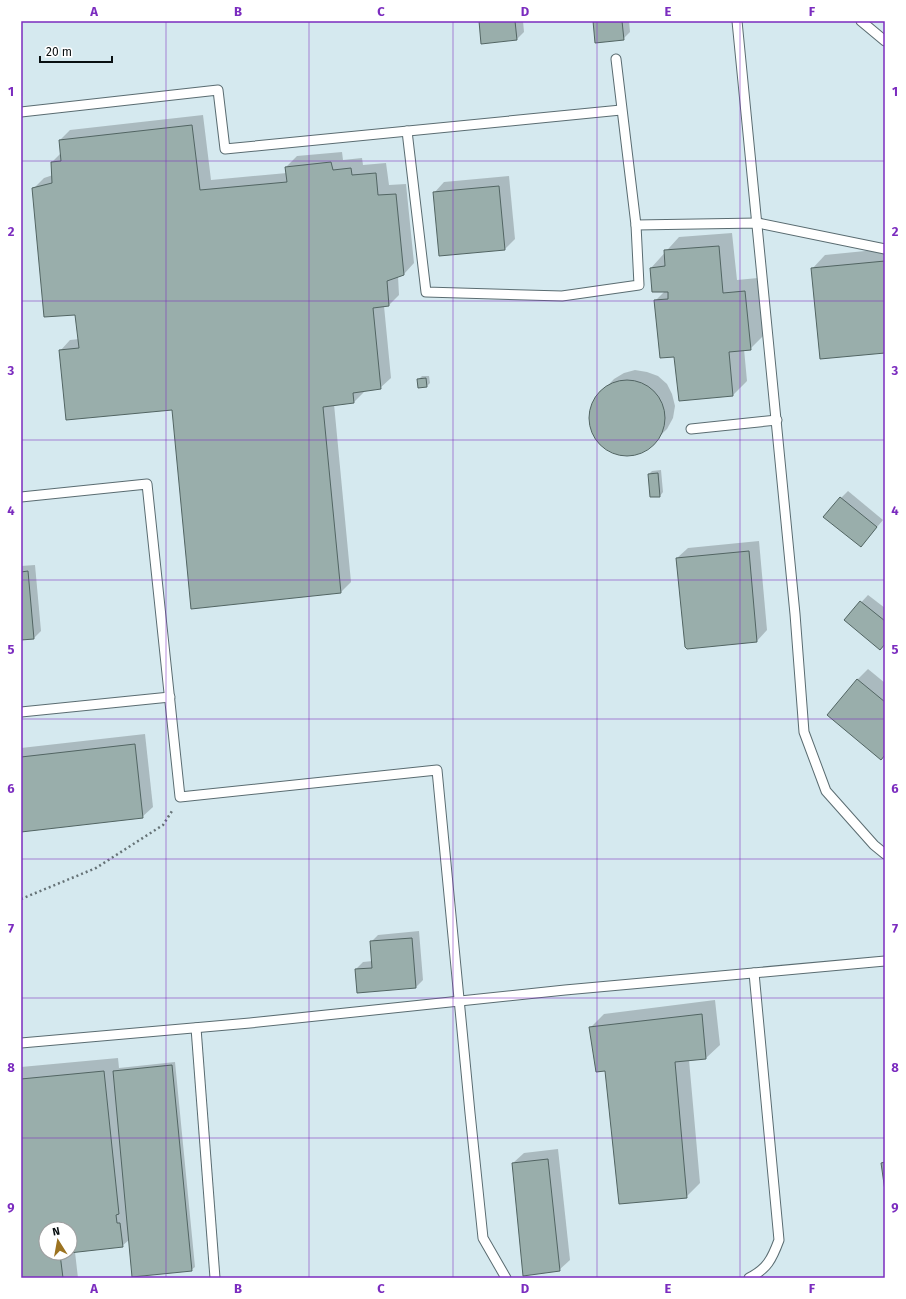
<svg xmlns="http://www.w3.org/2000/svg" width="906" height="1299" font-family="'Fira Sans',sans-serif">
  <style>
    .shadow { fill: #0003; fill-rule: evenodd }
    .building { fill: #99aeab; stroke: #526563; fill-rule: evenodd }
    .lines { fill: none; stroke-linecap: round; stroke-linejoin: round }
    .service-casing { stroke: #5a6c71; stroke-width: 11 }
    .path { stroke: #667377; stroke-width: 2.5; stroke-dasharray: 2 3; stroke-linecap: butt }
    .service { stroke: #fff; stroke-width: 9 }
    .grid { fill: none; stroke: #7b2cbf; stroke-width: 1; stroke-opacity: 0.55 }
    .neatline { fill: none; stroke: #7b2cbf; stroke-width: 1.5 }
    .grid-label { font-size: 13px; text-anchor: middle; font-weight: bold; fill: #7b2cbf }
  </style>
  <rect width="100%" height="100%" fill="#d5e9ef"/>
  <g class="shadow">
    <path d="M 480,21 L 523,21 L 524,32 L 517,39 Z"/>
    <path d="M 594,21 L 629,21 L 630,32 L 623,39 Z"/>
    <path d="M 203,115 L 211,180 L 287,173 L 286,167 L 297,156 L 342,152 L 343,160 L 362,158 L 363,165 L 386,163 L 389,185 L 406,184 L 414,263 L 404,274 L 398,276 L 399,295 L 389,305 L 384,306 L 391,378 L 380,388 L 364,390 L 364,392 L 354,402 L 334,404 L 351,582 L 341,592 L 173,409 L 60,351 L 70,340 L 79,339 L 76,314 L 34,188 L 44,178 L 53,175 L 52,162 L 61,153 L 60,140 L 70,130 Z"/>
    <path d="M 509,176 L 515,239 L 505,249 L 434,193 L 444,182 Z"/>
    <path d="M 732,233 L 737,280 L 758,278 L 764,335 L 750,349 L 744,349 L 747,381 L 733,395 L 680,400 L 675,356 L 655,301 L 665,291 L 651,268 L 679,237 Z"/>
    <path d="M 885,249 L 885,352 L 812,269 L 825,255 Z"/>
    <path d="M 635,370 L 647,372 L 658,376 L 667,384 L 672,394 L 675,406 L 673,418 L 667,429 L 647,448 L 636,454 L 624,455 L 612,452 L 602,445 L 594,435 L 590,423 L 590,411 L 595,399 L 614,379 L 624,373 Z"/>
    <path d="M 422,376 L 429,376 L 430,383 L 427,386 L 418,380 Z"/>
    <path d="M 661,470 L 663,492 L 660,496 L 651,496 L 649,474 L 652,471 Z"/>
    <path d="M 848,491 L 883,520 L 861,546 L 841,498 Z"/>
    <path d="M 759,541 L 767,630 L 757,641 L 677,558 L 688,548 Z"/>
    <path d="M 35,565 L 41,631 L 34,638 L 21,639 L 21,566 Z"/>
    <path d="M 868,595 L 885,608 L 885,643 L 845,620 Z"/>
    <path d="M 868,669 L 885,683 L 885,754 L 828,715 L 858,679 Z"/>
    <path d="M 145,734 L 153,807 L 142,817 L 21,831 L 21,748 Z"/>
    <path d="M 419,931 L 423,980 L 416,987 L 356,969 L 363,962 L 373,961 L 371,942 L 378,935 Z"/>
    <path d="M 715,1000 L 720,1045 L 706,1058 L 689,1060 L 700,1183 L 686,1197 L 605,1070 L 590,1028 L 604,1014 Z"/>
    <path d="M 118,1058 L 119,1068 L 175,1062 L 195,1267 L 191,1270 L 130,1239 L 122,1246 L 75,1252 L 78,1278 L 21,1278 L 21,1067 ZM 46,1229 L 70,1229 L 70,1253 L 46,1253 Z"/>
    <path d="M 558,1149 L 570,1260 L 559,1270 L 513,1163 L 524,1153 Z"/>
  </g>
  <g class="building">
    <path d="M 479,21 L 515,21 L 517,40 L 481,44 Z"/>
    <path d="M 593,21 L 622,21 L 624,40 L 595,43 Z"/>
    <path d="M 192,125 L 200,190 L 287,182 L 285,167 L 331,162 L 333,170 L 351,168 L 352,175 L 376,173 L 378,195 L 396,194 L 404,275 L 387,281 L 389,306 L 373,308 L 381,389 L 353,393 L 354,403 L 323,407 L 341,593 L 191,609 L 172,410 L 66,420 L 59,350 L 79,348 L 75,315 L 44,317 L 32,188 L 52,183 L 51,162 L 61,161 L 59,140 Z"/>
    <path d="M 499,186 L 505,250 L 439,256 L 433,192 Z"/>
    <path d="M 719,246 L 723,293 L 745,291 L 751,350 L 729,352 L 733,396 L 679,401 L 674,357 L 660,358 L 654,300 L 668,299 L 668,292 L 652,292 L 650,268 L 665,266 L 664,250 Z"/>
    <path d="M 885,261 L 885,353 L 820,359 L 811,268 Z"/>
    <path d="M 426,378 L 427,387 L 418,388 L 417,379 Z"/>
    <circle cx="627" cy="418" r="38"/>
    <path d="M 658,473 L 660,497 L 650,497 L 648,474 Z"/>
    <path d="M 840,497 L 877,527 L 861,547 L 823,517 Z"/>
    <path d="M 749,551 L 757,642 L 687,649 L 685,647 L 676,558 Z"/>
    <path d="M 28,571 L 34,639 L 21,640 L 21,572 Z"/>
    <path d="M 860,601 L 885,621 L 885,644 L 880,650 L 844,620 Z"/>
    <path d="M 857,679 L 885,702 L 885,755 L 881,760 L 827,715 Z"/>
    <path d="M 135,744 L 143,818 L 21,832 L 21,757 Z"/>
    <path d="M 412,938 L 416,988 L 357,993 L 355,969 L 372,968 L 370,941 Z"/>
    <path d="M 702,1014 L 706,1059 L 675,1062 L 687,1198 L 619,1204 L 605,1071 L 596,1072 L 589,1027 Z"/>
    <path d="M 172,1065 L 192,1271 L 132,1277 L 113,1071 Z"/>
    <path d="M 104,1071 L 119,1214 L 116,1215 L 117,1223 L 120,1223 L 123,1247 L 60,1254 L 63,1278 L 21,1278 L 21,1079 ZM 46,1229 L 70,1229 L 70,1253 L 46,1253 Z"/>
    <path d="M 548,1159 L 560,1271 L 523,1276 L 512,1163 Z"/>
    <path d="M 885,1162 L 885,1191 L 881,1163 Z"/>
  </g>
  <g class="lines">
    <defs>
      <g id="service">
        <path d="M 737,21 L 795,614 L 804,732 L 826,791 L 874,845 L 885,854"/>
        <path d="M 861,21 L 885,41"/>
        <path d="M 616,59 L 636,225 L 758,223 L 885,249"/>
        <path d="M 21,112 L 218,90 L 225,149 L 621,110"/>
        <path d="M 407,131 L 426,292 L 562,296 L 639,285 L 636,225"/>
        <path d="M 691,429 L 777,420"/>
        <path d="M 21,497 L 147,484 L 180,797 L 437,770 L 470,1113 L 483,1238 L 506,1278"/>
        <path d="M 21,712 L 170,697"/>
        <path d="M 196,1028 L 215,1278"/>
        <path d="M 21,1043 L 250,1023 L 565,990 L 885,961"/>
        <path d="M 749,1278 C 767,1269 772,1259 779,1240 L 754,973"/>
      </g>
    </defs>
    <use href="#service" class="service-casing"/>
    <path class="path" d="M 21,899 L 96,868 L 163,825 L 172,811"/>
    <use href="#service" class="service"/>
  </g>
  <path class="grid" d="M 166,21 L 166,1278M 309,21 L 309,1278M 453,21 L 453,1278M 597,21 L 597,1278M 740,21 L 740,1278M 21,161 L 885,161M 21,301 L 885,301M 21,440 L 885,440M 21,580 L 885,580M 21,719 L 885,719M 21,859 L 885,859M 21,998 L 885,998M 21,1138 L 885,1138"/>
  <rect width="906" height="1299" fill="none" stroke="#ffffff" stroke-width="44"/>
  <g transform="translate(58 1241) rotate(349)"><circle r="19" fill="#ffffff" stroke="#9d9fa0"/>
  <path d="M0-3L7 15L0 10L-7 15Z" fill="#9c7321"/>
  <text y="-6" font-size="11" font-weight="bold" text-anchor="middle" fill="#091012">N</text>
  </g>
  <path d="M40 56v6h72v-6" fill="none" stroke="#091012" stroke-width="2"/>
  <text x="46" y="56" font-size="12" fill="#091012" stroke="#ffffff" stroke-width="3" paint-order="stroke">20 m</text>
  <rect x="22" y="22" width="862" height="1255" class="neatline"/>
  <g class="grid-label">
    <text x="94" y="16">A</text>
    <text x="238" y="16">B</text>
    <text x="381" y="16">C</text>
    <text x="525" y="16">D</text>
    <text x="668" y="16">E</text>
    <text x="812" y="16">F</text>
    <text x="11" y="96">1</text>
    <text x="895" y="96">1</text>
    <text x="11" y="236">2</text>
    <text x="895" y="236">2</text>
    <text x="11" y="375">3</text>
    <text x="895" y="375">3</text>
    <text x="11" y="515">4</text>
    <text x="895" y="515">4</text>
    <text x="11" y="654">5</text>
    <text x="895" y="654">5</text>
    <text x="11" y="793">6</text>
    <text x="895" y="793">6</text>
    <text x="11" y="933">7</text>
    <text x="895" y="933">7</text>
    <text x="11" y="1072">8</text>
    <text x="895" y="1072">8</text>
    <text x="11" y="1212">9</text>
    <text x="895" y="1212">9</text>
    <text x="94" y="1293">A</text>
    <text x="238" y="1293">B</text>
    <text x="381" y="1293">C</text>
    <text x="525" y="1293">D</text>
    <text x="668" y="1293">E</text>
    <text x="812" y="1293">F</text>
  </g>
</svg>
